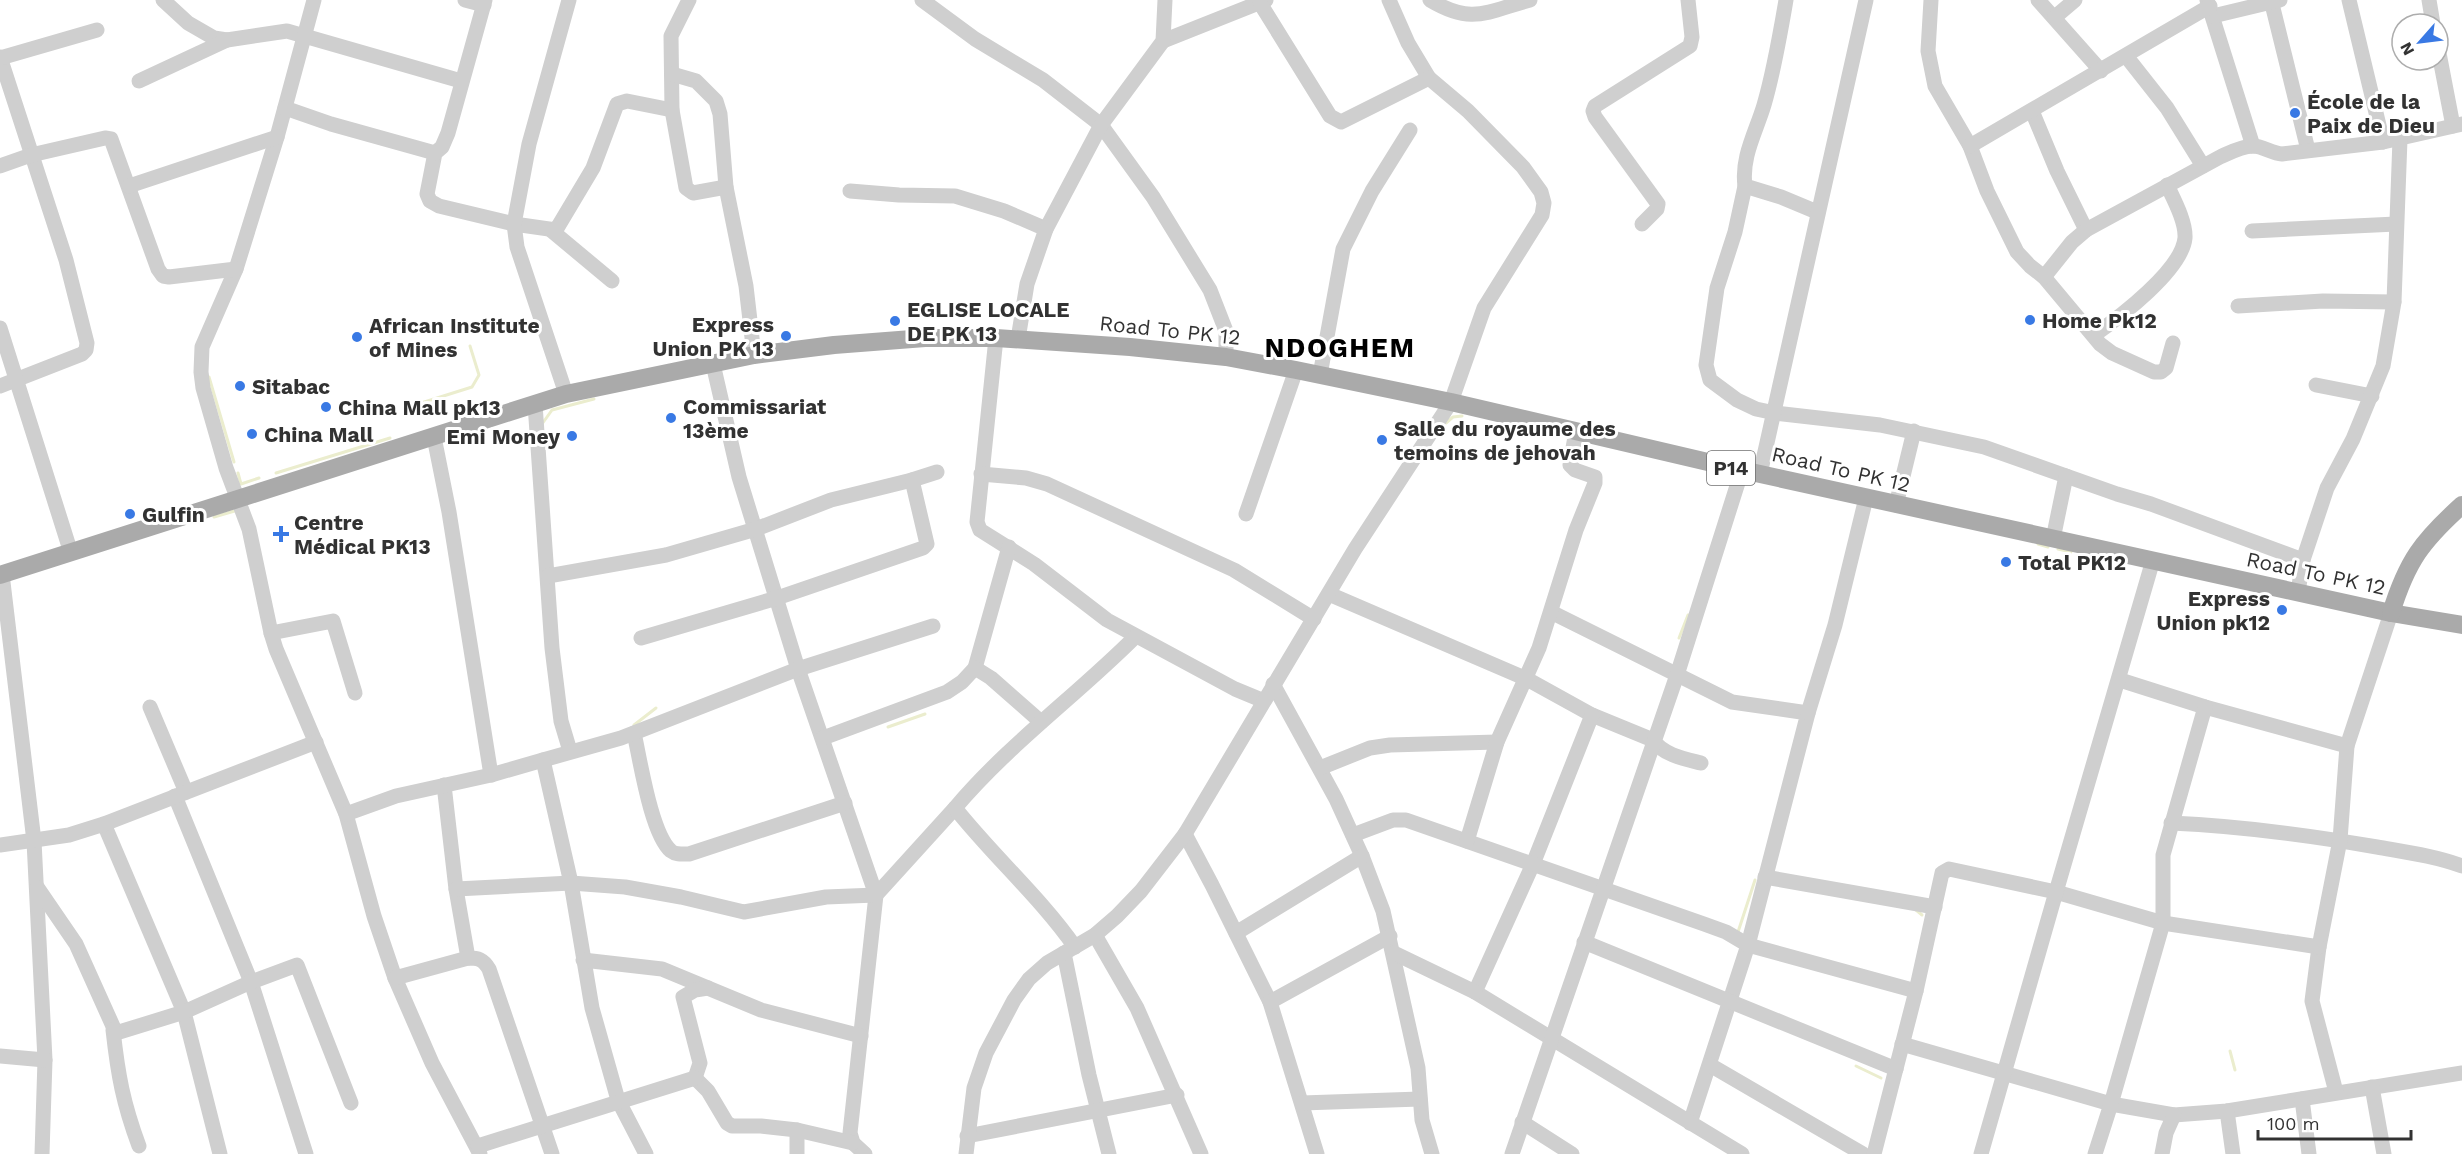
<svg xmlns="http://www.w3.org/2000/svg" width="2462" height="1154" font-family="'Work Sans',sans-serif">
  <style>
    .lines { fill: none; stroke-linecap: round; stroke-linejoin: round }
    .stream { stroke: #ebedce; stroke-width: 3 }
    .minor { stroke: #cfcfcf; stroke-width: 15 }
    .major { stroke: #aaa; stroke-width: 18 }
    .poi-dot { fill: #3979e4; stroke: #fff; stroke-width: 2 }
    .labels { text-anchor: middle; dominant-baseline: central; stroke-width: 6; stroke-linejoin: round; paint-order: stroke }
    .shield { fill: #fff; stroke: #707070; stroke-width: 1.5 }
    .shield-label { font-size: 20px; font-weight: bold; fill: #323232 }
    .poi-label { font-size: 21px; font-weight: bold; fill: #323232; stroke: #fff; text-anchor: start }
    .street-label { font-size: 21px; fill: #323232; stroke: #fff }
    .district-label { font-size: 27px; font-weight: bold; letter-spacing: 1.5px; fill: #000; stroke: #fff }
  </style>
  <rect width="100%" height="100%" fill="#fff"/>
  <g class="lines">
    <g class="stream">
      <path d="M 209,377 L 234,462"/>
      <path d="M 419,409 L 418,404 L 472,387 L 479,375 L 470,346"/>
      <path d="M 1446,423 L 1453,417 L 1462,416"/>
      <path d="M 542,424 L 552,410 L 594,399"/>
      <path d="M 238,473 L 241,484 L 259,478"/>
      <path d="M 276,473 L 390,438"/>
      <path d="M 214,517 L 238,510"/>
      <path d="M 2038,544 L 2048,547"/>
      <path d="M 2058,549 L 2071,552"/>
      <path d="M 1679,638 L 1688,615"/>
      <path d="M 634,725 L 656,708"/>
      <path d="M 888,727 L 925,714"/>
      <path d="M 1916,910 L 1922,915"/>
      <path d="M 1738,932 L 1755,880"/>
      <path d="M 2230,1051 L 2235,1070"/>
      <path d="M 1856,1066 L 1881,1078"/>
    </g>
    <g class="minor">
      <path d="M 163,0 L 188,23 L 214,38 L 227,40 L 287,31 L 461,81"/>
      <path d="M 314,0 L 277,137 L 236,269 L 202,347 L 201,372 L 203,388 L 226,468 L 249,529 L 271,633 L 276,649 L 346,814 L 374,916 L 395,978 L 432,1063 L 480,1154"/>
      <path d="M 465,0 L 484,5"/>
      <path d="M 485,0 L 448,133 L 442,147 L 435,153 L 427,194 L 430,201 L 439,206 L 514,224 L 556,230 L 593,168 L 617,104 L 627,101 L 672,110"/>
      <path d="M 689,0 L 671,36 L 672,110 L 686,188 L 693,193 L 726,187"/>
      <path d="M 922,0 L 975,39 L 1043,80 L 1101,125 L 1153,197 L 1210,290 L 1226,331 L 1226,357"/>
      <path d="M 1389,0 L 1408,43 L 1429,78"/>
      <path d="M 1430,0 C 1472,25 1486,12 1530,0"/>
      <path d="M 1786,0 C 1780,35 1774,71 1764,105 C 1756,132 1741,157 1745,186 L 1781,197 L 1817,212"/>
      <path d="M 1931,0 L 1928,51 L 1935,86 L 1970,146 L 1987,191 L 2017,252 L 2030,266 L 2044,277 L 2100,344 L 2112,353 L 2154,372 L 2161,372 L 2166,368 L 2173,343"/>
      <path d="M 2038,0 L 2101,71"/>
      <path d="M 2207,0 L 2253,146"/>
      <path d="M 2271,0 L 2308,150"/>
      <path d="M 2349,0 L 2383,142"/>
      <path d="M 2429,0 L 2433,24"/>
      <path d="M 2213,16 L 2280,0"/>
      <path d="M 2055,17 L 2075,0"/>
      <path d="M 1163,41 L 1266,0"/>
      <path d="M 2438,48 L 2453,126"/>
      <path d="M 2126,56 L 2167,108 L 2203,166"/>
      <path d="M 0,57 L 66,260 L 87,343 L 86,350 L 82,354 L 0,386"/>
      <path d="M 0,58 L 97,30"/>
      <path d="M 672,74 L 696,81 L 716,101 L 720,114 L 726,187 L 746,286 L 754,355"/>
      <path d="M 139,81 L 227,40"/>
      <path d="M 285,108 L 331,124 L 435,153"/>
      <path d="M 2032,111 L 2057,171 L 2086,230"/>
      <path d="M 1970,146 L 2210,6"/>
      <path d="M 0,166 L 31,155 L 105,138 L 111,139 L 158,269 L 163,276 L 169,277 L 236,269"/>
      <path d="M 129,186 L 277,137"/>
      <path d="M 1745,186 L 1735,232 L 1717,288 L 1706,365 L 1710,380 L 1737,400 L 1756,409 L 1775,413 L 1880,425 L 1984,447 L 2117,494 L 2151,504 L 2303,560 L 2298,592"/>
      <path d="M 850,191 L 899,195 L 955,196 L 1004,211 L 1046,229"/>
      <path d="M 1642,224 L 1657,209 L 1658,204 L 1595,117 L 1593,111 L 1595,106 L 1690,46 L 1692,37 L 1688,0"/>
      <path d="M 552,231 L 612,281"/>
      <path d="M 2252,231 L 2396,224"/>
      <path d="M 2044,277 L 2072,242 L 2086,230 L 2220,157 C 2229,153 2242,146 2253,146 C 2262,146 2272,153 2282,154 L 2383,142 L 2462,124"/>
      <path d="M 2238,306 L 2323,301 L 2394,302"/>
      <path d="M 0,328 L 71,553"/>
      <path d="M 2094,335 C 2120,317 2182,270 2185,238 C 2186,222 2174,200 2167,185"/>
      <path d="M 996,338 L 977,522 L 980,530 L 1034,564 L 1107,620 L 1235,689 L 1264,701"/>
      <path d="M 1018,339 L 1027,284 L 1046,229 L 1101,125 L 1163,41 L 1165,0"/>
      <path d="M 713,364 L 739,477 L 798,669 L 876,895 L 850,1133 L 853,1143 L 865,1154"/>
      <path d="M 1320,375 L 1343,249 L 1372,191 L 1410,130"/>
      <path d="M 2316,385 L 2372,396"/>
      <path d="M 566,394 L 517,247 L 514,224 L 529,144 L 569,0"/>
      <path d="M 535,404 L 552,648 L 561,721 L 570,751"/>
      <path d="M 434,437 L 449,512 L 491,775"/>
      <path d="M 981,474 L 1026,478 L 1047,484 L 1234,570 L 1314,619"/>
      <path d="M 1760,474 L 1866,0"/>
      <path d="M 1896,505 L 1914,431"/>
      <path d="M 1246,514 L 1296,370"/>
      <path d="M 2053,539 L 2066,476"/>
      <path d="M 2303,560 L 2327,488 L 2353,439 L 2383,366 L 2394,302 L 2400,139"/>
      <path d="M 2,574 L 34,841 L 45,1060 L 42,1154"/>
      <path d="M 548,576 L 666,555 L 756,529 L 831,500 L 912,480"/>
      <path d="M 1329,594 L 1527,679 L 1592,715 L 1653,740 C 1663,755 1685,759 1701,763"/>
      <path d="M 1551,612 L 1732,702 L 1808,713 L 1748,945 L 1690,1123"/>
      <path d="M 271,633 L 333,621 L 355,693"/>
      <path d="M 641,638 L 777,598 L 923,548 L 927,544 L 912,480 L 937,472"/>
      <path d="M 975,668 L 1009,547"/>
      <path d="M 2120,680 L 2205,707 L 2347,746"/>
      <path d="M 1273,684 L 1336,799 L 1362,856 L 1383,911 L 1418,1068 L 1422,1120 L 1432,1154"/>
      <path d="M 150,707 L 186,792"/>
      <path d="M 1808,713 L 1835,625 L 1866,498"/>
      <path d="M 1592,715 L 1533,864 L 1475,992 L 1742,1154"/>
      <path d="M 634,733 C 640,759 651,834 671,851 C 676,855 683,854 689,854 L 845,803"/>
      <path d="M 823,738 L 947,692 L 962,682 L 975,668 L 991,678 L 1041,722"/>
      <path d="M 543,760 L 621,738 L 798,669 L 933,626"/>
      <path d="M 1320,768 L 1370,748 L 1390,745 L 1497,742"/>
      <path d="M 444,785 L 456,889 L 468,958"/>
      <path d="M 175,796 L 251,982 L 306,1154"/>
      <path d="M 346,814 L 396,796 L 491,775 L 543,760 L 571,883 L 592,1008 L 618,1100 L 646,1154"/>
      <path d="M 2171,823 C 2240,826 2308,835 2377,847 C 2405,852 2435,856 2462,866"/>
      <path d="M 104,824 L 184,1012 L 220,1154"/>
      <path d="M 1185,834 L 1212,885 L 1270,1002 L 1317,1154"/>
      <path d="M 1353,835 L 1393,820 L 1406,820 L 1704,924 L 1726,932 L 1748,945 L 1916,991"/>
      <path d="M 1467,841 L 1497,742 L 1539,648 L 1576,530 L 1595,483 L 1595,477 L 1575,470 L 1570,465 L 1576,431"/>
      <path d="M 0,845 L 69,835 L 104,824 L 316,742"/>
      <path d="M 1765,877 L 1935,907"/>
      <path d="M 37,887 L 76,944 L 116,1033 L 184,1012 L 251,982 L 297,965 L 351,1103"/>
      <path d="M 456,889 L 571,883 L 625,887 L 681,897 L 744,912 L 826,897 L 876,895 L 955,808"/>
      <path d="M 1236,933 L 1362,856"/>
      <path d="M 1095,935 L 1137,1008 L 1201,1154"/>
      <path d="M 1584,942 L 1896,1069"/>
      <path d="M 1075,947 C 1040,897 993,856 955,808 C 1009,744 1076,696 1135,637"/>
      <path d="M 1064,953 L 1089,1075 L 1109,1154"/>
      <path d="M 1394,953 L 1475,992"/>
      <path d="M 583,960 L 662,969 L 761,1010 L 861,1036"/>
      <path d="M 395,978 L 468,958 C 478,958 483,959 489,969 L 552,1154"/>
      <path d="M 1270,1002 L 1390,936"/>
      <path d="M 113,1030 C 118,1075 123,1103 139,1146"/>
      <path d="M 1902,1044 L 2111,1104 L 2174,1115 L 2227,1111 L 2462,1073"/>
      <path d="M 0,1056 L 45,1060"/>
      <path d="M 1710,1065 L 1863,1154"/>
      <path d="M 695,1078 L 708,1091 L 727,1123 L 732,1126 L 761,1126 L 797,1130 L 853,1143"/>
      <path d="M 695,1078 L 700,1063 L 683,997 L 695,990 L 708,988"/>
      <path d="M 2372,1087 L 2384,1154"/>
      <path d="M 2336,1092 L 2312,1001 L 2319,947 L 2340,840 L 2347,746 L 2391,613"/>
      <path d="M 2302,1099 L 2309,1154"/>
      <path d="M 1302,1103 L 1420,1099"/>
      <path d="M 2227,1111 L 2233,1154"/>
      <path d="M 1522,1122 L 1572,1154"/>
      <path d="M 967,1136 L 1177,1095"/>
      <path d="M 478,1146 L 695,1078"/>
      <path d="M 797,1154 L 797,1130"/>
      <path d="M 966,1154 L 974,1088 L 986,1053 L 1014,1000 L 1029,979 L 1047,963 L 1095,935 L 1117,916 L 1141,891 L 1185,834 L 1355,549 L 1451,402 L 1484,308 L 1542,215 L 1544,203 L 1541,192 L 1523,167 L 1468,111 L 1429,78 L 1341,122 L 1330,116 L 1260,3"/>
      <path d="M 1512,1154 L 1677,675 L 1742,470"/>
      <path d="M 1874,1154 L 1916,991 L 1942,873 L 1949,869 L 2056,892 L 2163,923 L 2163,855 L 2205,707"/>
      <path d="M 1981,1154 L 2056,892 L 2153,560"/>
      <path d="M 2095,1154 L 2111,1104 L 2163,923 L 2319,947"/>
      <path d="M 2162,1154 L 2166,1133 L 2174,1115"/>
    </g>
    <g class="major">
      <path d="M 0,575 L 566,394 L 754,355 L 834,345 L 925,338 L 996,338 L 1130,347 L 1226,357 L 1296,370 L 1451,402 L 1742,470 L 2391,613 L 2462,625"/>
      <path d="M 2391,613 C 2407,561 2422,541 2462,505"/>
    </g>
  </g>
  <g class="poi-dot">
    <circle cx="2295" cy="113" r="6"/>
    <circle cx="2030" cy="320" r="6"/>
    <circle cx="895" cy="321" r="6"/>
    <circle cx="786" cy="336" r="6"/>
    <circle cx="357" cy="337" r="6"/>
    <circle cx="240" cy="386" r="6"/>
    <circle cx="326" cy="407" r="6"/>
    <circle cx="671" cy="418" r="6"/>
    <circle cx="252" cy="434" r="6"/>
    <circle cx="572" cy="436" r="6"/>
    <circle cx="1382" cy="440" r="6"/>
    <circle cx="130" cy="514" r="6"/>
    <path d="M278 525h6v6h6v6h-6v6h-6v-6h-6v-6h6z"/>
    <circle cx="2006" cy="562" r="6"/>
    <circle cx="2282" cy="610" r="6"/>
  </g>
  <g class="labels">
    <rect class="shield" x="1707" y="451" width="48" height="34" rx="4.5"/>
    <g class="shield-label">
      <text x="1731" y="468">P14</text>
    </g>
    <g class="poi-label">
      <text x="2307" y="101">École de la<tspan x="2307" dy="24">Paix de Dieu</tspan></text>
      <text x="907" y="309">EGLISE LOCALE<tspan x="907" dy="24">DE PK 13</tspan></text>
      <text x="2042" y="320">Home Pk12</text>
      <text x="774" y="324" text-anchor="end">Express<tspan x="774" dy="24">Union PK 13</tspan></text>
      <text x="369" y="325">African Institute<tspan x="369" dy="24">of Mines</tspan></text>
      <text x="252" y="386">Sitabac</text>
      <text x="683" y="406">Commissariat<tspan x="683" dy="24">13ème</tspan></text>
      <text x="338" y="407">China Mall pk13</text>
      <text x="1394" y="428">Salle du royaume des<tspan x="1394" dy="24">temoins de jehovah</tspan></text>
      <text x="264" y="434">China Mall</text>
      <text x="560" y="436" text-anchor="end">Emi Money</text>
      <text x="142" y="514">Gulfin</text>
      <text x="294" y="522">Centre<tspan x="294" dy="24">Médical PK13</tspan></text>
      <text x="2018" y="562">Total PK12</text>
      <text x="2270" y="598" text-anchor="end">Express<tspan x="2270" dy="24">Union pk12</tspan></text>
    </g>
    <g class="street-label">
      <text transform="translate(1170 330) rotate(6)">Road To PK 12</text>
      <text transform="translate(1841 469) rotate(13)">Road To PK 12</text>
      <text transform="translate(2316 573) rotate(12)">Road To PK 12</text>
    </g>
    <g class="district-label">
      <text x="1340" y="348">NDOGHEM</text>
    </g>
  </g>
  <g transform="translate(2420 42) rotate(242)"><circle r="28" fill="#ffffff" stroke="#adadad" stroke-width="1.5"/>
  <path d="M0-4.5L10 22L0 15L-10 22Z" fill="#3979e4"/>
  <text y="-9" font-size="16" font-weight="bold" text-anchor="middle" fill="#323232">N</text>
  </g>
  <path d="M2258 1130v9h153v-9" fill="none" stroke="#323232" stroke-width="3"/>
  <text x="2267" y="1130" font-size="18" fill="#323232" stroke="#ffffff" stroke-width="4.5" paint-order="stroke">100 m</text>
</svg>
